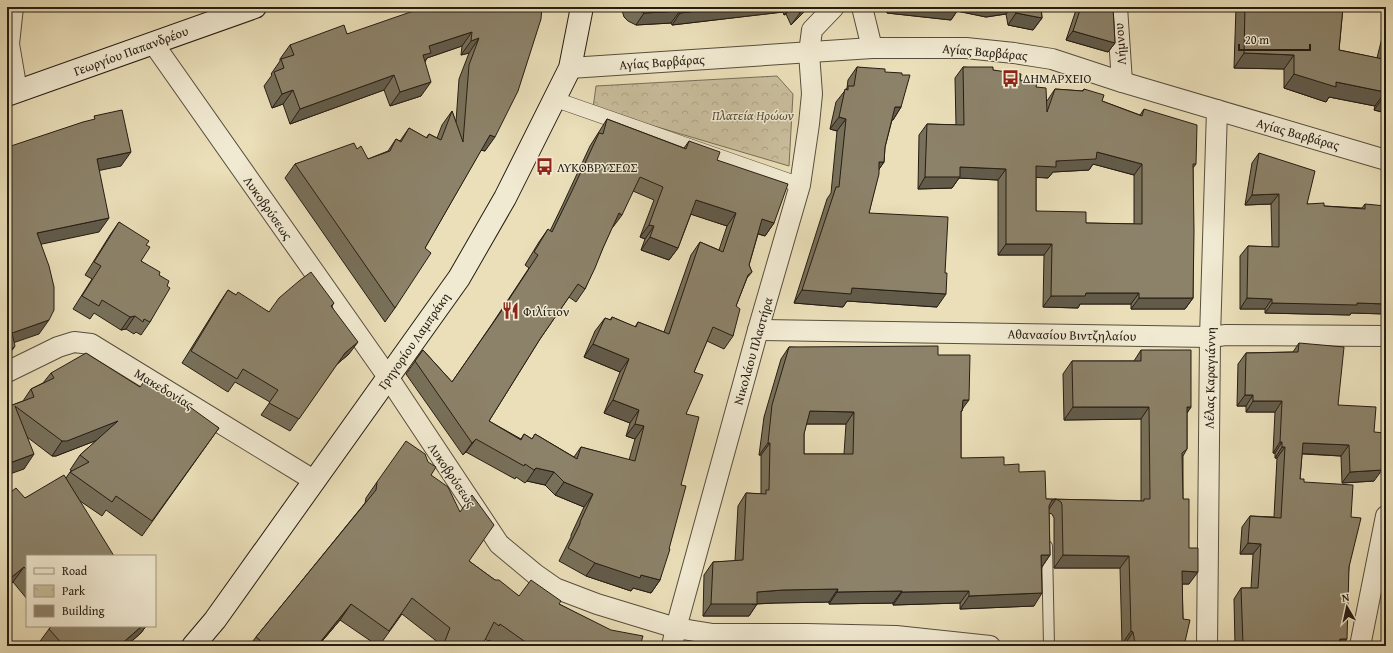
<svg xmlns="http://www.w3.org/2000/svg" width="1393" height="653" font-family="'Gentium Book Plus',serif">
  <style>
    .park { fill: url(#park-crowns); stroke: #786e58 }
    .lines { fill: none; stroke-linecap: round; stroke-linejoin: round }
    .service-casing { stroke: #574e3c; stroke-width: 12 }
    .pedestrian-casing { stroke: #574e3c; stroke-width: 16 }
    .minor-casing { stroke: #574e3c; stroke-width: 22 }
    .secondary-casing { stroke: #261d13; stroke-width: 24 }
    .service { stroke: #f1ead2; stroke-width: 10 }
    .pedestrian { stroke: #f1ead2; stroke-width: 15 }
    .minor { stroke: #f1ead2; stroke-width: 20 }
    .secondary { stroke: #f1ead2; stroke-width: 22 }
    .wall { fill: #78705a; stroke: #261d13; fill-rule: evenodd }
    .shaded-wall { fill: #625b4a; stroke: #261d13 }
    .building { fill: #8c8269; stroke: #261d13; fill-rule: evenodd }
    .labels { text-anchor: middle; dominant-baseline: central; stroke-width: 3; stroke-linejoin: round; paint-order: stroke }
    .street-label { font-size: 13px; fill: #261d13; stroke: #f1ead2 }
    .poi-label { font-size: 13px; fill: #261d13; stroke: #f1ead2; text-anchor: start }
    .park-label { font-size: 13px; font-style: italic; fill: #574d3c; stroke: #f1ead2 }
  </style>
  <defs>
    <pattern id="park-crowns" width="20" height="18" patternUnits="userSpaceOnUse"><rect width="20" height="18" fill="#c9be9d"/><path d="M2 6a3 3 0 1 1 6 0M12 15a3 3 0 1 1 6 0" fill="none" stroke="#aca386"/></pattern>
  </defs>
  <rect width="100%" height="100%" fill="#eadfb9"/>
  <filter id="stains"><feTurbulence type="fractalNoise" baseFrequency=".005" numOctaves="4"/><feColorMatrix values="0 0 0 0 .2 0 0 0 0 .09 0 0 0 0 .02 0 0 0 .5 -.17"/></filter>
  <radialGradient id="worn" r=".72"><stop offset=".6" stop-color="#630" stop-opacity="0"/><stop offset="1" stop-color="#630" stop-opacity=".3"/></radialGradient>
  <path class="park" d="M 777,76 L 793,94 L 789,166 L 593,108 L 596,86 Z"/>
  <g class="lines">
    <defs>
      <path id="service" d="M 1047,546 L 1049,646"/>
      <path id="pedestrian" d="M 554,99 L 800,185"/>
      <g id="minor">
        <path d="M 13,7 L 9,44 L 17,91"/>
        <path d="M 862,7 L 872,48"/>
        <path d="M 1117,7 L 1122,82"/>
        <path d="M 153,43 L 388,377 L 499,544 L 535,574 L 555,588 L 597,604 L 676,628 L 713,634 L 806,634 L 896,636 L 990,646"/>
        <path d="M 570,68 L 872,48 L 966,48 L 1014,53 L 1052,59 L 1122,82 L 1386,160"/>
        <path d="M 758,330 L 1210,337 L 1226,335 L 1386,336"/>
        <path d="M 7,372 L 58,347 L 74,342 L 91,344 L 315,481"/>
        <path d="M 672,646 L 676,628 L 758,330 L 800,185 L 809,124 L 812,94 L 809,53 L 812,30 L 834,7"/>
        <path d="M 1207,646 L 1210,337 L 1217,110"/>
        <path d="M 1360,646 L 1386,516"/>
      </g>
      <g id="secondary">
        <path d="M 7,95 L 255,7"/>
        <path d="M 193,646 L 215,620 L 459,278 L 505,198 L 570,68 L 582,7"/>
      </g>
    </defs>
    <use href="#service" class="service-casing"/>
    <use href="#pedestrian" class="pedestrian-casing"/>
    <use href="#minor" class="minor-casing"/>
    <use href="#secondary" class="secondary-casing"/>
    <use href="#service" class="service"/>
    <use href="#pedestrian" class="pedestrian"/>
    <use href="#minor" class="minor"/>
    <use href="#secondary" class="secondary"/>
  </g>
  <g class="wall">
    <path d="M 542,7 L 485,151 L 481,150 L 425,248 L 395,308 L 385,322 L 285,178 L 295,164 L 357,149 L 368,159 L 388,151 L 396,139 L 400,141 L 409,128 L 426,138 L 429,134 L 437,138 L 442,125 L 452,111 L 456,122 L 459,79 L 469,53 L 461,55 L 462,46 L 427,58 L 425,62 L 421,96 L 390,106 L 384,90 L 290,124 L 283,104 L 272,108 L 264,86 L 272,75 L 271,74 L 280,61 L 280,59 L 290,45 L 347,34 Z"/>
    <path d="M 621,7 L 809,7 L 791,25 L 786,14 L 784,15 L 783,12 L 672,25 L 671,23 L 636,25 L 628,21 L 624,17 Z"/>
    <path d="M 885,7 L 1041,7 L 1042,18 L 1033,30 L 1008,25 L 1006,14 L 986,17 L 957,11 L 951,20 L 887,13 Z"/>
    <path d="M 1077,7 L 1113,7 L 1115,43 L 1108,52 L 1066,40 Z"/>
    <path d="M 1236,7 L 1343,7 L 1339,50 L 1377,58 L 1383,34 L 1386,29 L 1386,113 L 1374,110 L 1375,106 L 1329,97 L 1326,102 L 1284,88 L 1284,69 L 1234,68 Z"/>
    <path d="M 857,67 L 885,72 L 901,107 L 893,120 L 892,120 L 885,147 L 884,162 L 879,169 L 869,213 L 937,307 L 847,301 L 843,307 L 794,303 L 827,199 L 831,193 L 837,131 L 830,129 L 836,102 L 847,88 L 848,80 Z"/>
    <path d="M 963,67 L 993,70 L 1020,80 L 1036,87 L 1047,101 L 1055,89 L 1082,91 L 1084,89 L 1102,101 L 1140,115 L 1144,109 L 1196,164 L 1193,168 L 1193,298 L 1185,309 L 1131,309 L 1131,304 L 1080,304 L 1078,308 L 1043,307 L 1044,255 L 998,255 L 998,180 L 959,178 L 952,188 L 918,189 L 919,135 L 927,124 L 956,125 L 955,78 ZM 1093,164 L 1134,175 L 1134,224 L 1086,223 L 1036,211 L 1036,177 L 1048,178 L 1053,172 L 1089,170 Z"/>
    <path d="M 607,119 L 684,148 L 689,141 L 717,160 L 774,223 L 765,236 L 758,234 L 749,265 L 752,272 L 747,278 L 736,306 L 733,336 L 724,349 L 707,341 L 694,372 L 686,414 L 681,485 L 660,580 L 651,593 L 633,588 L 631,591 L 586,576 L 559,561 L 571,537 L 571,535 L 584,507 L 555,495 L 545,485 L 527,481 L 525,483 L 516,477 L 515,479 L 466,452 L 463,455 L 406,374 L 423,350 L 452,382 L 492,324 L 529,268 L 525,265 L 539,242 L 548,229 L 550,231 L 563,204 L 590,146 ZM 633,191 L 654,200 L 640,237 L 645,239 L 641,250 L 669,260 L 678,248 L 691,214 L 727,226 L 719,250 L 700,242 L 691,255 L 664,332 L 638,322 L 635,327 L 612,317 L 610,320 L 605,318 L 595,331 L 584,357 L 620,372 L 604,413 L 630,423 L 626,436 L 635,439 L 629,460 L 581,447 L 574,457 L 535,434 L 532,439 L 524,434 L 521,439 L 489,421 L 540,339 L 569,297 L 576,302 L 585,289 L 612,227 Z"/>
    <path d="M 1259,153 L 1307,204 L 1324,206 L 1362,208 L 1365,204 L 1386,314 L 1351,313 L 1350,315 L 1265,313 L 1265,309 L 1240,309 L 1240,256 L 1248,246 L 1272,247 L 1271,204 L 1245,205 L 1252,163 Z"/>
    <path d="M 119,222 L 146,245 L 141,261 L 159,275 L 167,286 L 150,322 L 141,335 L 136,332 L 134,334 L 126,329 L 121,330 L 94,313 L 90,319 L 73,309 L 92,279 L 85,275 L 110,235 Z"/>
    <path d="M 228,290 L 236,295 L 269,312 L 334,303 L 332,306 L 349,354 L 336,365 L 290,431 L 261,415 L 270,402 L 235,382 L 228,392 L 182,363 L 220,302 Z"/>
    <path d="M 1299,343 L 1338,405 L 1374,432 L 1374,481 L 1342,483 L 1341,456 L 1302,454 L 1300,479 L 1351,517 L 1349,567 L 1342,646 L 1235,646 L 1234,599 L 1241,588 L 1251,588 L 1253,554 L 1240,554 L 1242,527 L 1250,516 L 1274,517 L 1277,458 L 1275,458 L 1275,453 L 1273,453 L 1275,412 L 1246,412 L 1246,406 L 1237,406 L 1238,364 L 1246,353 L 1293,352 Z"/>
    <path d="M 789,347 L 938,355 L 963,408 L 962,411 L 961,412 L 961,458 L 1004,465 L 1019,472 L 1046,499 L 1141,501 L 1141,419 L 1064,420 L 1063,374 L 1072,361 L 1134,361 L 1141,350 L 1191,407 L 1187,413 L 1187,449 L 1183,456 L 1183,499 L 1189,584 L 1182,584 L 1183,619 L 1184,646 L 1125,646 L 1125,644 L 1122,644 L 1120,568 L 1054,568 L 1054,518 L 1052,514 L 1049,513 L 1050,555 L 1042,567 L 1034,606 L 960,609 L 960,603 L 893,605 L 893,603 L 829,604 L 829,602 L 775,603 L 757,604 L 749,616 L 703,616 L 704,575 L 713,562 L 735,561 L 738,506 L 746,493 L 761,494 L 761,455 L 759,455 L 764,417 L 781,359 ZM 806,424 L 846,424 L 844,454 L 804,454 L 804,434 Z"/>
    <path d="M 51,373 L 140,387 L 182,404 L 219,428 L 142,536 L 106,510 L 102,516 L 80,501 L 27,556 L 27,599 L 13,582 L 7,588 L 7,495 L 25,498 L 66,478 L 70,472 L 72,471 L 70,470 L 80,455 L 97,440 L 56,456 L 52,456 L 27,437 L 24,469 L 7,407 L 23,401 L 31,389 L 43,383 Z"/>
    <path d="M 431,475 L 469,561 L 495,580 L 519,596 L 559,604 L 640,646 L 498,646 L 489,640 L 488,641 L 485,639 L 482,646 L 438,646 L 439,643 L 402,614 L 379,646 L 378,646 L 340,620 L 318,646 L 249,646 L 256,637 L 365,503 L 366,498 L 377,482 Z"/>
    <path d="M 51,626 L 146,626 L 141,633 L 126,646 L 39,646 L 38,644 L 49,629 Z"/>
  </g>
  <g class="shaded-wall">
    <path d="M 731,7 L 786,7 L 783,12 L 672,25 L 680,13 Z"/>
    <path d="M 789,7 L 791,7 L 786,14 L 784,15 Z"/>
    <path d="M 806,7 L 809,7 L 791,25 L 800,13 Z"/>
    <path d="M 891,7 L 1011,7 L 1006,14 L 986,17 L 957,11 L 951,20 L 887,13 Z"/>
    <path d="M 680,11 L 671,23 L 636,25 L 644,13 Z"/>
    <path d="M 1016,13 L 1042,18 L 1033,30 L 1008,25 Z"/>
    <path d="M 1073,31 L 1115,43 L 1108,52 L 1066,40 Z"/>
    <path d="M 472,32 L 462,46 L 427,58 L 421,67 L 412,70 L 429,46 Z"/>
    <path d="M 479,38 L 469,53 L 461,55 L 471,41 Z"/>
    <path d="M 1244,53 L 1294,55 L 1284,69 L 1234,68 Z"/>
    <path d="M 1294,74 L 1336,82 L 1385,92 L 1375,106 L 1329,97 L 1326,102 L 1284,88 Z"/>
    <path d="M 394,75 L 384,90 L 290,124 L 300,109 Z"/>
    <path d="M 431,82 L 421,96 L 390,106 L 400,92 Z"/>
    <path d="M 293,90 L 283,104 L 272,108 L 282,94 Z"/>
    <path d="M 1384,96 L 1386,97 L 1386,113 L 1374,110 Z"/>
    <path d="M 895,107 L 901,107 L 893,120 L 886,119 Z"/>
    <path d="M 839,117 L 846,119 L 837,131 L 830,129 Z"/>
    <path d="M 490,135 L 495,137 L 485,151 L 480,150 Z"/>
    <path d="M 131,152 L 121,166 L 87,173 L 97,159 Z"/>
    <path d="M 1097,152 L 1142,164 L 1134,175 L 1093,164 L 1089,170 L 1053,172 L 1048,178 L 1028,177 L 1036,166 Z"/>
    <path d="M 879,162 L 884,162 L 875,175 Z"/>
    <path d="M 960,167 L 1006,169 L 998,180 L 959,178 L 952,188 L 918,189 L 925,177 Z"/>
    <path d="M 1279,194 L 1271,204 L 1245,205 L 1252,195 Z"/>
    <path d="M 696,200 L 736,213 L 727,226 L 687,213 Z"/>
    <path d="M 619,213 L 622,215 L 613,227 L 610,226 Z"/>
    <path d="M 109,218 L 99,232 L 28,247 L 37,233 Z"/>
    <path d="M 762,219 L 774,223 L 765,236 L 753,232 Z"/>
    <path d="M 649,225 L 654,226 L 645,239 L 640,237 Z"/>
    <path d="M 650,237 L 678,248 L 669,260 L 641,250 Z"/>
    <path d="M 1006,244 L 1052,244 L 1044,255 L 998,255 Z"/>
    <path d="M 852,288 L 946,294 L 937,307 L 847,301 L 843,307 L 794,303 L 802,290 Z"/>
    <path d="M 1086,293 L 1139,293 L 1131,304 L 1080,304 L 1078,308 L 1043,307 L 1051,296 Z"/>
    <path d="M 1139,298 L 1193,298 L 1185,309 L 1131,309 Z"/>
    <path d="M 1247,298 L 1272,299 L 1265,309 L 1240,309 Z"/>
    <path d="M 1272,303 L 1357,303 L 1386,304 L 1386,314 L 1351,313 L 1350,315 L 1265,313 Z"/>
    <path d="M 135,316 L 126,329 L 121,330 L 130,317 Z"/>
    <path d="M 49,320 L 39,334 L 7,345 L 12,333 Z"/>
    <path d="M 358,342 L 349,354 L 336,365 L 345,353 Z"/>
    <path d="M 593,344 L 629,359 L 620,372 L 584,357 Z"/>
    <path d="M 15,346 L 7,358 L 7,353 Z"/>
    <path d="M 1245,395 L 1253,395 L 1246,406 L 1237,406 Z"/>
    <path d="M 613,400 L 639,410 L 630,423 L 604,413 Z"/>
    <path d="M 963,400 L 969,400 L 960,412 Z"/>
    <path d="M 1253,401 L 1282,401 L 1275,412 L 1246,412 Z"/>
    <path d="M 1073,407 L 1149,407 L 1141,419 L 1064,420 Z"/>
    <path d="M 1187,407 L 1191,407 L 1182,420 Z"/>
    <path d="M 810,411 L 854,412 L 846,424 L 801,424 Z"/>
    <path d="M 118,421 L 108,436 L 56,456 L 52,456 L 62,441 Z"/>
    <path d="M 635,424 L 644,426 L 635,439 L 626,436 Z"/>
    <path d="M 476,439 L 466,452 L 463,455 L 472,443 Z"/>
    <path d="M 1280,442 L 1282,442 L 1275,453 L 1273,453 Z"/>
    <path d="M 768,443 L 770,443 L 761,455 L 759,455 Z"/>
    <path d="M 1303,443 L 1349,445 L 1341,456 L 1295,453 Z"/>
    <path d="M 1282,447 L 1285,447 L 1277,458 L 1275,458 Z"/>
    <path d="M 34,454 L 24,469 L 7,475 L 7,464 Z"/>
    <path d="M 536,468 L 554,472 L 545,485 L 527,481 Z"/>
    <path d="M 1382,470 L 1374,481 L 1342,483 L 1350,472 Z"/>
    <path d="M 564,482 L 593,494 L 584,507 L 555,495 Z"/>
    <path d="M 1056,499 L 1047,512 L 1043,513 L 1052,500 Z"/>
    <path d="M 1248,543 L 1261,544 L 1253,554 L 1240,554 Z"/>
    <path d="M 1041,555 L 1050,555 L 1041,568 Z"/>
    <path d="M 1063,555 L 1129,556 L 1120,568 L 1054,568 Z"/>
    <path d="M 595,563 L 641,575 L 660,580 L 651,593 L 633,588 L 631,591 L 586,576 Z"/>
    <path d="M 24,567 L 13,582 L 7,588 L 7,581 Z"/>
    <path d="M 1182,571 L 1198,572 L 1189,584 L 1173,584 Z"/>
    <path d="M 838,589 L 829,602 L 775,603 L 752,604 L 757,604 L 749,616 L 703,616 L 711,604 L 757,592 L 783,590 Z"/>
    <path d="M 902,591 L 893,603 L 829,604 L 837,592 Z"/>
    <path d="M 969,591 L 960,603 L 893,605 L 902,592 Z"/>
    <path d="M 1042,593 L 1034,606 L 960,609 L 969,596 Z"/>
    <path d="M 351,604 L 340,620 L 318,646 L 317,646 Z"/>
    <path d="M 142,626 L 146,626 L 141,633 L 126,646 L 119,646 Z"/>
    <path d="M 1131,631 L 1133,632 L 1125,644 L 1122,644 Z"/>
    <path d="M 1340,639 L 1347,639 L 1342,646 L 1335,646 Z"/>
    <path d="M 1135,643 L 1148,646 L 1133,646 Z"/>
  </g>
  <g class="building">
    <path d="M 425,7 L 542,7 L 541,19 L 518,91 L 495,137 L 490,135 L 425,248 L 431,253 L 395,308 L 295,164 L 354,143 L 357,149 L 361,146 L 368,159 L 390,151 L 396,139 L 401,142 L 409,128 L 427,138 L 429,134 L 441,140 L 452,111 L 463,142 L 469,65 L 479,38 L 471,41 L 472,32 L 429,46 L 431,53 L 423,55 L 431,82 L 400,92 L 394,75 L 300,109 L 293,90 L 282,94 L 274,72 L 284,68 L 281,59 L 294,55 L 290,45 L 344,25 L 347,34 Z"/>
    <path d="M 634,7 L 731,7 L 680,13 L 680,11 L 644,13 L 636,9 Z"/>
    <path d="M 797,7 L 806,7 L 800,13 Z"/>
    <path d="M 949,7 L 959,7 L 959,8 Z"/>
    <path d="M 1015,7 L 1041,7 L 1042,18 L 1016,13 Z"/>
    <path d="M 1081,7 L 1113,7 L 1115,43 L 1073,31 Z"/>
    <path d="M 1245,7 L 1343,7 L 1339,50 L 1383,59 L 1386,47 L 1386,97 L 1384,96 L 1385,92 L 1336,82 L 1336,87 L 1294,74 L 1294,55 L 1244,53 Z"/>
    <path d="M 857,67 L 885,69 L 885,72 L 902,73 L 902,75 L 910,75 L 901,107 L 895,107 L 885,147 L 884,162 L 879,162 L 879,174 L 869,213 L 948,217 L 945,273 L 947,273 L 946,294 L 852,288 L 851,294 L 802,290 L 836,187 L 839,187 L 846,119 L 839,117 L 845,89 L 848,90 L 848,86 L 854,86 Z"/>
    <path d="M 963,67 L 993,67 L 993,70 L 1021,74 L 1020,80 L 1037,83 L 1036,87 L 1046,88 L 1047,112 L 1055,89 L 1083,91 L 1084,89 L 1104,95 L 1102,101 L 1142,116 L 1144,109 L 1197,125 L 1196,164 L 1193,164 L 1194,231 L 1193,298 L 1139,298 L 1139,293 L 1086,293 L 1085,296 L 1051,296 L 1052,244 L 1006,244 L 1006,169 L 960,167 L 960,177 L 925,177 L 927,124 L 964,125 ZM 1097,152 L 1142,164 L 1142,224 L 1086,223 L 1086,212 L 1036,211 L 1036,166 L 1056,167 L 1056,161 L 1096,159 Z"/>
    <path d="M 122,110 L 131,152 L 97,159 L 109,218 L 37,233 L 49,266 L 54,287 L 54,310 L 49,320 L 12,333 L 15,346 L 7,353 L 7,144 L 10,143 L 11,146 L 83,122 L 95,119 L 94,116 Z"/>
    <path d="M 607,119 L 686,149 L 689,141 L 720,152 L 717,160 L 788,184 L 774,223 L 762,219 L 749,265 L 752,272 L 748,275 L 736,306 L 740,309 L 733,336 L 713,327 L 694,372 L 703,375 L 686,414 L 699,417 L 681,485 L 686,486 L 669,549 L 670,549 L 660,580 L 641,575 L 640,578 L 595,563 L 568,548 L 580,524 L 580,522 L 593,494 L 564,482 L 554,472 L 536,468 L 534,470 L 525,464 L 524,466 L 476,439 L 472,443 L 415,361 L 423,350 L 452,382 L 500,313 L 538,255 L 534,252 L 548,229 L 552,232 L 572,191 L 599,133 L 603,134 ZM 640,177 L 663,187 L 649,225 L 654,226 L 650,237 L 678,248 L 696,200 L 736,213 L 723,252 L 700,242 L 669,334 L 638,322 L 636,327 L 612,317 L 611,320 L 605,318 L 593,344 L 629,359 L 613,400 L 639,410 L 635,424 L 644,426 L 635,461 L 581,447 L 577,459 L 535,434 L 532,439 L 524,434 L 521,440 L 489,421 L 540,339 L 578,284 L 585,289 L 595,268 L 603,248 L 619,213 L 622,215 Z"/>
    <path d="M 1259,153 L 1315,171 L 1307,204 L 1324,203 L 1324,206 L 1365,209 L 1365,204 L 1386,206 L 1386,304 L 1357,303 L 1357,305 L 1272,303 L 1272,299 L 1247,298 L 1248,246 L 1279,247 L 1279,194 L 1252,195 Z"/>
    <path d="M 119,222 L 149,241 L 146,245 L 150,247 L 141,261 L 160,272 L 159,275 L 169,281 L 167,286 L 170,288 L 150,322 L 144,319 L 143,322 L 135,316 L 130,317 L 102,300 L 99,306 L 82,296 L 101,266 L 94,262 Z"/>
    <path d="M 311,272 L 334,303 L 331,306 L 358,342 L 345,353 L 299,419 L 269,403 L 278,390 L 243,369 L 237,379 L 191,351 L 228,290 L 236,295 L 238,292 L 269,312 L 279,298 L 299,281 Z"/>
    <path d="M 1299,343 L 1344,347 L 1338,405 L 1376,407 L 1374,432 L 1386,433 L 1386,458 L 1382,470 L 1350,472 L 1349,445 L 1303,443 L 1300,479 L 1304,479 L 1304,482 L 1353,485 L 1351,517 L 1361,518 L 1349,567 L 1347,639 L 1340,639 L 1338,646 L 1241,646 L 1241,644 L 1243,644 L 1241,588 L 1258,588 L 1261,544 L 1248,543 L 1250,516 L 1281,518 L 1285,447 L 1282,447 L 1282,442 L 1280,442 L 1282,401 L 1253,401 L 1253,395 L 1245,395 L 1246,353 L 1298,352 Z"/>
    <path d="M 938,346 L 938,355 L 970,355 L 969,400 L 963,400 L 962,411 L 961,411 L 961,458 L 1004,457 L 1004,465 L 1019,464 L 1019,472 L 1045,471 L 1046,499 L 1144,501 L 1144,499 L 1150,499 L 1149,407 L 1073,407 L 1072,361 L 1141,361 L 1141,350 L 1191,350 L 1191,407 L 1187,407 L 1187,449 L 1182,453 L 1183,499 L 1189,499 L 1189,548 L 1198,548 L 1198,572 L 1182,571 L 1183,619 L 1190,620 L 1184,646 L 1148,646 L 1135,643 L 1133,632 L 1131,631 L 1129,556 L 1063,555 L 1062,505 L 1061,502 L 1056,499 L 1052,500 L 1049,506 L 1050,555 L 1041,555 L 1042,593 L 969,596 L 969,591 L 902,592 L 902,591 L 837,592 L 838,589 L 783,590 L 757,592 L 757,604 L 711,604 L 713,562 L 743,560 L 746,493 L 766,494 L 766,490 L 769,490 L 770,443 L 768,443 L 772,405 L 789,347 ZM 810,411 L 854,412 L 853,454 L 804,454 L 804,434 Z"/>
    <path d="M 86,353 L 140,387 L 146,379 L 182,404 L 183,402 L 219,428 L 152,521 L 116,496 L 112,502 L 70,472 L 89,462 L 80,455 L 118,421 L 67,441 L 62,441 L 15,406 L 34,454 L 7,464 L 7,407 L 34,397 L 31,389 L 54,378 L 51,373 Z"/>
    <path d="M 406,441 L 425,454 L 428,462 L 436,467 L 431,475 L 448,487 L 460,512 L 472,495 L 494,525 L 469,561 L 495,580 L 499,580 L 519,596 L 531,580 L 561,601 L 559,604 L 611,630 L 643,636 L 640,646 L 531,646 L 500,624 L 499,626 L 494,622 L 482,646 L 443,646 L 450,628 L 412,598 L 389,631 L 351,604 L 317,646 L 255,646 L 261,641 L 256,637 L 376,490 L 377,482 Z"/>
    <path d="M 64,475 L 114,556 L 27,556 L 27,570 L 24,567 L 7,581 L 7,495 L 16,488 L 25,498 Z"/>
    <path d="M 52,626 L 142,626 L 119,646 L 64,646 L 49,629 Z"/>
  </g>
  <defs>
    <symbol id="bus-bare" viewBox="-9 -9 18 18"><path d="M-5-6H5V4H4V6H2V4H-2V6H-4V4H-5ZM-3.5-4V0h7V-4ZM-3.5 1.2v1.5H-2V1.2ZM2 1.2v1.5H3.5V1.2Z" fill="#8f2418" stroke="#f1ead2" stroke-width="2.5" paint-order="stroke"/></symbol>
    <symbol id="restaurant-bare" viewBox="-9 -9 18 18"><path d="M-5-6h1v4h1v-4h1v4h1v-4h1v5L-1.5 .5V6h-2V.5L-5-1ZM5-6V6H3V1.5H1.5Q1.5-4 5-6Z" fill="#8f2418" stroke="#f1ead2" stroke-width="2.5" paint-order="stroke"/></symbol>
  </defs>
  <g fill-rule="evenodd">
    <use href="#bus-bare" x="998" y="66" width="25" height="25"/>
    <use href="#bus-bare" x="532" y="154" width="25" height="25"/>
    <use href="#restaurant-bare" x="498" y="298" width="25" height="25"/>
  </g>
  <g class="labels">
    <g class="street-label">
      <text transform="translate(1120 44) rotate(-94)">Λήμνου</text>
      <text transform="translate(131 51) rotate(-20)">Γεωργίου Παπανδρέου</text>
      <text transform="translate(985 52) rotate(5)">Αγίας Βαρβάρας</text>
      <text transform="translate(662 62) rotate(-4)">Αγίας Βαρβάρας</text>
      <text transform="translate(1298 134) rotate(16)">Αγίας Βαρβάρας</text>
      <text transform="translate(268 208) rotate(55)">Λυκοβρύσεως</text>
      <text transform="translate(1072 335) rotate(1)">Αθανασίου Βιντζηλαίου</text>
      <text transform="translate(414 341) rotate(-55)">Γρηγορίου Λαμπράκη</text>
      <text transform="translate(753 351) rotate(-74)">Νικολάου Πλαστήρα</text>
      <text transform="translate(1210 378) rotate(-89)">Λέλας Καραγιάννη</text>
      <text transform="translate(164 389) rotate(31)">Μακεδονίας</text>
      <text transform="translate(452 475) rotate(56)">Λυκοβρύσεως</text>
    </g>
    <g class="poi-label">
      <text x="1023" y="78">ΔΗΜΑΡΧΕΙΟ</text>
      <text x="557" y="167">ΛΥΚΟΒΡΥΣΕΩΣ</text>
      <text x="523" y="311">Φιλίτιον</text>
    </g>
    <g class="park-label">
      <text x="753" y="115">Πλατεία Ηρώων</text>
    </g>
  </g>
  <rect width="1393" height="653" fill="none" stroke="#eadfb9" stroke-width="24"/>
  <rect x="8" y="8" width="1377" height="637" fill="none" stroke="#261d13" stroke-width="2"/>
  <rect x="12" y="12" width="1369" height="629" fill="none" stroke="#261d13"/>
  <rect x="26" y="555" width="130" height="72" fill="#f1ead2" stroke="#a09886"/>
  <rect x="34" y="568" width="20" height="6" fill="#f1ead2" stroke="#a09886"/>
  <text x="62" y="575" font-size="12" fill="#261d13">Road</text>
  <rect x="34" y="585" width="20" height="12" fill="url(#park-crowns)" stroke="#a09886"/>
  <text x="62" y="595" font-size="12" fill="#261d13">Park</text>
  <rect x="34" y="605" width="20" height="12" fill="#8c8269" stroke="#a09886"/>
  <text x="62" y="615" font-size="12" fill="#261d13">Building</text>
  <g transform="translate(1347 607) rotate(351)" stroke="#f1ead2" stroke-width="3" paint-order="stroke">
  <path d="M0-3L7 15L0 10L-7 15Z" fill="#261d13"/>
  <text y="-6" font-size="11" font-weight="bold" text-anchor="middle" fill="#261d13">N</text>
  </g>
  <path d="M1239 44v6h71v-6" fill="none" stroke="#261d13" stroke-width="2"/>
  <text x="1245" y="44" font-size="12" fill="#261d13" stroke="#f1ead2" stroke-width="3" paint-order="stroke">20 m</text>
  <rect width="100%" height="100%" filter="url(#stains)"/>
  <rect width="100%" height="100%" fill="url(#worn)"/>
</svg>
